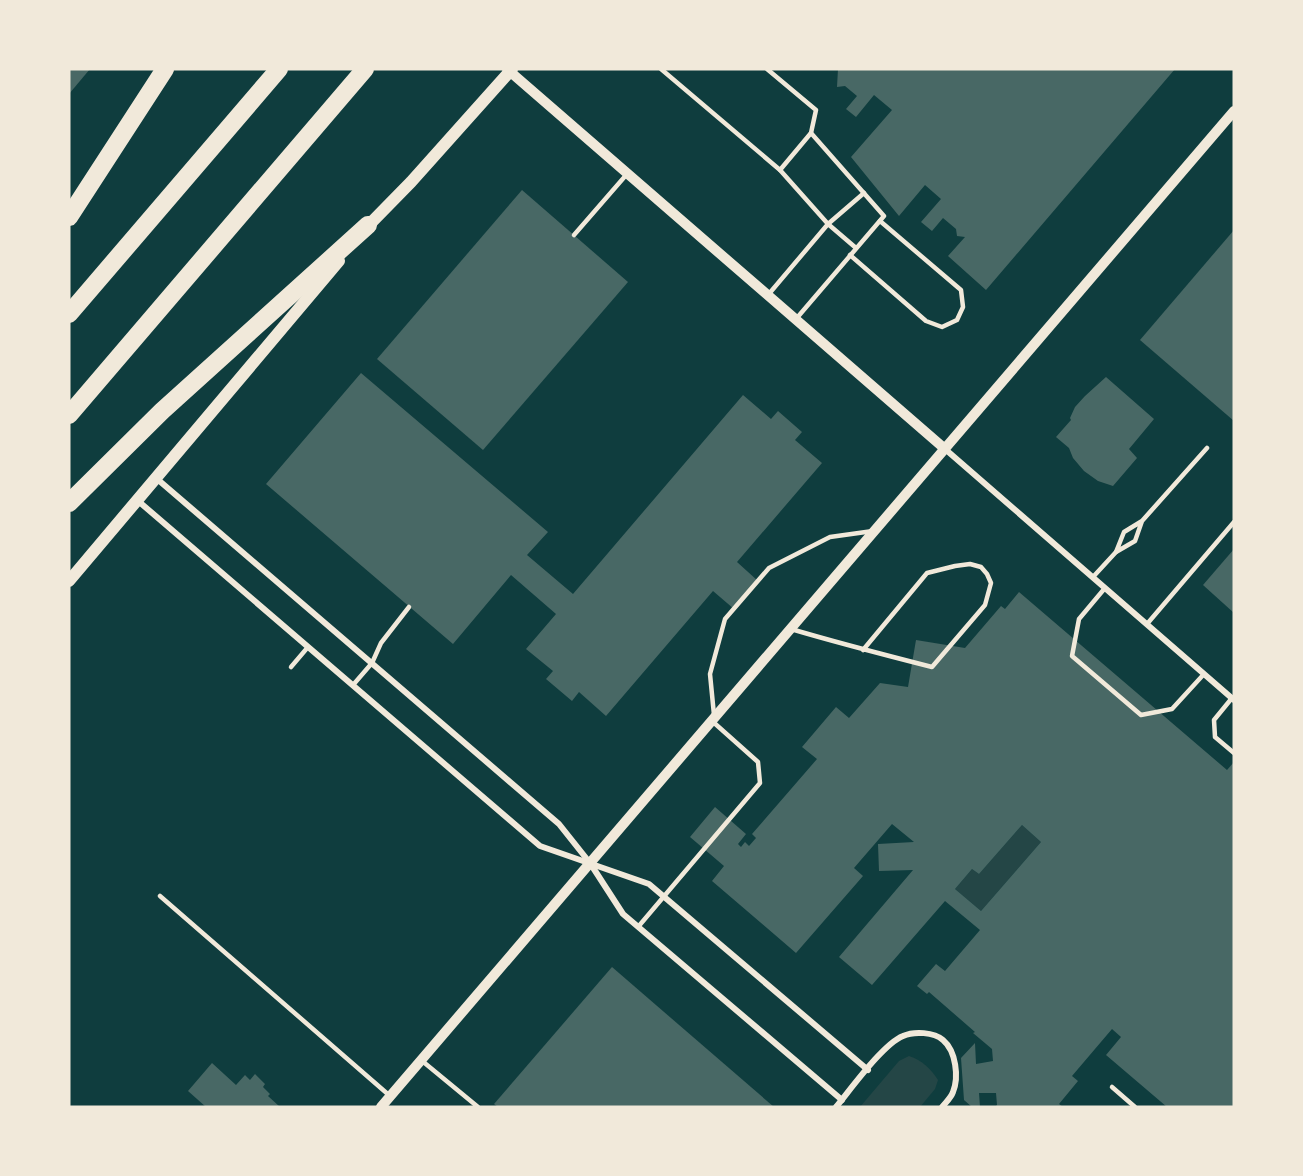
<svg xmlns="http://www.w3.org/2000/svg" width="1303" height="1176" font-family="'Open Sans',sans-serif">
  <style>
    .green { fill: #244646 }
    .building { fill: #486865; fill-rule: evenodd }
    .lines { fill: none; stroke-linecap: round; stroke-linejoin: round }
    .service { stroke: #f1e9da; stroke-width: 4.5 }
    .minor { stroke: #f1e9da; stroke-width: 6 }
    .tertiary { stroke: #f1e9da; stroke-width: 10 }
    .secondary { stroke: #f1e9da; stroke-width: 12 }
    .motorway { stroke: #f1e9da; stroke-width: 18 }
  </style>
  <rect width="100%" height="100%" fill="#0f3d3e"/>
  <g class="green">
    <path d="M 1022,825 L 1041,842 L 981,911 L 955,889 L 972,869 L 979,874 Z"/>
    <path d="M 909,1056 C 922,1060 931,1069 938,1080 L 935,1089 L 920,1107 L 860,1107 L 899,1061 Z"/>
  </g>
  <g class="building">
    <path d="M 69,69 L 90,69 L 69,94 Z"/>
    <path d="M 838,69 L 1175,69 L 986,290 L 948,256 L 965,237 L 957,236 L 956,229 L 943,218 L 932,231 L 921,222 L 941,199 L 925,185 L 899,216 L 851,157 L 892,110 L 874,95 L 856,117 L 846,109 L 857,96 L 845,86 L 837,87 Z"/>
    <path d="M 522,190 L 628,282 L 483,450 L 377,359 Z"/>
    <path d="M 1234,230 L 1234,421 L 1140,340 Z"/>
    <path d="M 361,373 L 548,532 L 527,555 L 573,594 L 743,395 L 771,419 L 778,411 L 802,432 L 795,440 L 822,463 L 737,562 L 758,581 L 734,609 L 713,591 L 606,716 L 579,692 L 572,701 L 546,679 L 553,671 L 526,649 L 556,614 L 511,575 L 453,644 L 266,484 Z"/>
    <path d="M 1106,377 L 1154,419 L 1129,449 L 1137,458 L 1113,486 L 1098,481 L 1084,471 L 1073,458 L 1069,448 L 1056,437 L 1071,420 L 1070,418 L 1075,407 L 1085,396 Z"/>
    <path d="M 1234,549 L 1234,613 L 1203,585 Z"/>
    <path d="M 1019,592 L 1227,770 L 1234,762 L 1234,1107 L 1167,1107 L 1106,1055 L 1121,1037 L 1112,1029 L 1072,1076 L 1078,1081 L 1059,1104 L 1063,1107 L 995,1107 L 997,1105 L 996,1093 L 979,1093 L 980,1107 L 972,1107 L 964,1100 L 961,1058 L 975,1043 L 976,1064 L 993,1061 L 992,1049 L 973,1033 L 975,1032 L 929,992 L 927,994 L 917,986 L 936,964 L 945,971 L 980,930 L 945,901 L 872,985 L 839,957 L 913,870 L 879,871 L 878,844 L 914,842 L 892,824 L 854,868 L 863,876 L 796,953 L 712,881 L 724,866 L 690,837 L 715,807 L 746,834 L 738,844 L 741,847 L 745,842 L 749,846 L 756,838 L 752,834 L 817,759 L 802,747 L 836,707 L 849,718 L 880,683 L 908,687 L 916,640 L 965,648 L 1001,606 L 1005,609 ZM 1022,825 L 1041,842 L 981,911 L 955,889 L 972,869 L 979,874 Z"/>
    <path d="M 612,967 L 774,1107 L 498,1107 L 494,1104 Z"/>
    <path d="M 212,1063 L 236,1085 L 245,1075 L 250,1080 L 255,1074 L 265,1084 L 263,1087 L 270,1094 L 268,1096 L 280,1107 L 206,1107 L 188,1091 Z"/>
  </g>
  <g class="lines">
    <g class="service">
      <path d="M 661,69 L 780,170 L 828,224 L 856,248"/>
      <path d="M 767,69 L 816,110 L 811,133 L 884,216 L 796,319"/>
      <path d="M 780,170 L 811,133"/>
      <path d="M 574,235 L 627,174"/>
      <path d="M 850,255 L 926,321 L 942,327 L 957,320 L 963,307 L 961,290 L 880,221"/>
      <path d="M 768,295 L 828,224 L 864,193"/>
      <path d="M 1142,521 L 1135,541 L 1116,552 L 1124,532 L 1142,521 L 1207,448"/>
      <path d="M 1093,577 L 1116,552"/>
      <path d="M 1105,588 L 1079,619 L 1072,656 L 1141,715 L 1172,709 L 1204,674"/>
      <path d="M 1147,624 L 1234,522"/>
      <path d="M 791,629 C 838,643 885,655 932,667 L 985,605 L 991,583 L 987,574 L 981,567 L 970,564 L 955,566 L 927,573 L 863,650"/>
      <path d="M 291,667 L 308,647"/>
      <path d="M 353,685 L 372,663 L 381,643 L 409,607"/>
      <path d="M 1232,698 L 1214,720 L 1215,737 L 1234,753"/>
      <path d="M 714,715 L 710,674 L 725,619 L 769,568 L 830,537 L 873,531"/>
      <path d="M 160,896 L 390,1096"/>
      <path d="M 638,927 L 760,783 L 758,762 L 712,721"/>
      <path d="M 421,1060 L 478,1107"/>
      <path d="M 1112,1087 L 1135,1107"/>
    </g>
    <g class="minor">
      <path d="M 945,449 L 1234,700"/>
      <path d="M 156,478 L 559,824 L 590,863 L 623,914 L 842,1100"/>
      <path d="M 137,500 L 540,846 L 649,884 L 868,1070"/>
      <path d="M 836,1107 C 851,1089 883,1044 903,1036 C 914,1031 934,1032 943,1040 C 956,1051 959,1077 953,1092 C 951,1098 946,1102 942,1107"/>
    </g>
    <g class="tertiary">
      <path d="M 507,69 L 945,449"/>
      <path d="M 381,1107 L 1234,111"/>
    </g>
    <g class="secondary">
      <path d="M 363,231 L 411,182 L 512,69"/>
      <path d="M 69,581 L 339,261"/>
    </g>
    <g class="motorway">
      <path d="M 69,217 L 165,69"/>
      <path d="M 69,314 L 279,69"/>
      <path d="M 69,415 L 365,69"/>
      <path d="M 69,503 L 162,411 L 368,225"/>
    </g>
  </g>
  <rect width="1303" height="1176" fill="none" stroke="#f1e9da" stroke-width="141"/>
</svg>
